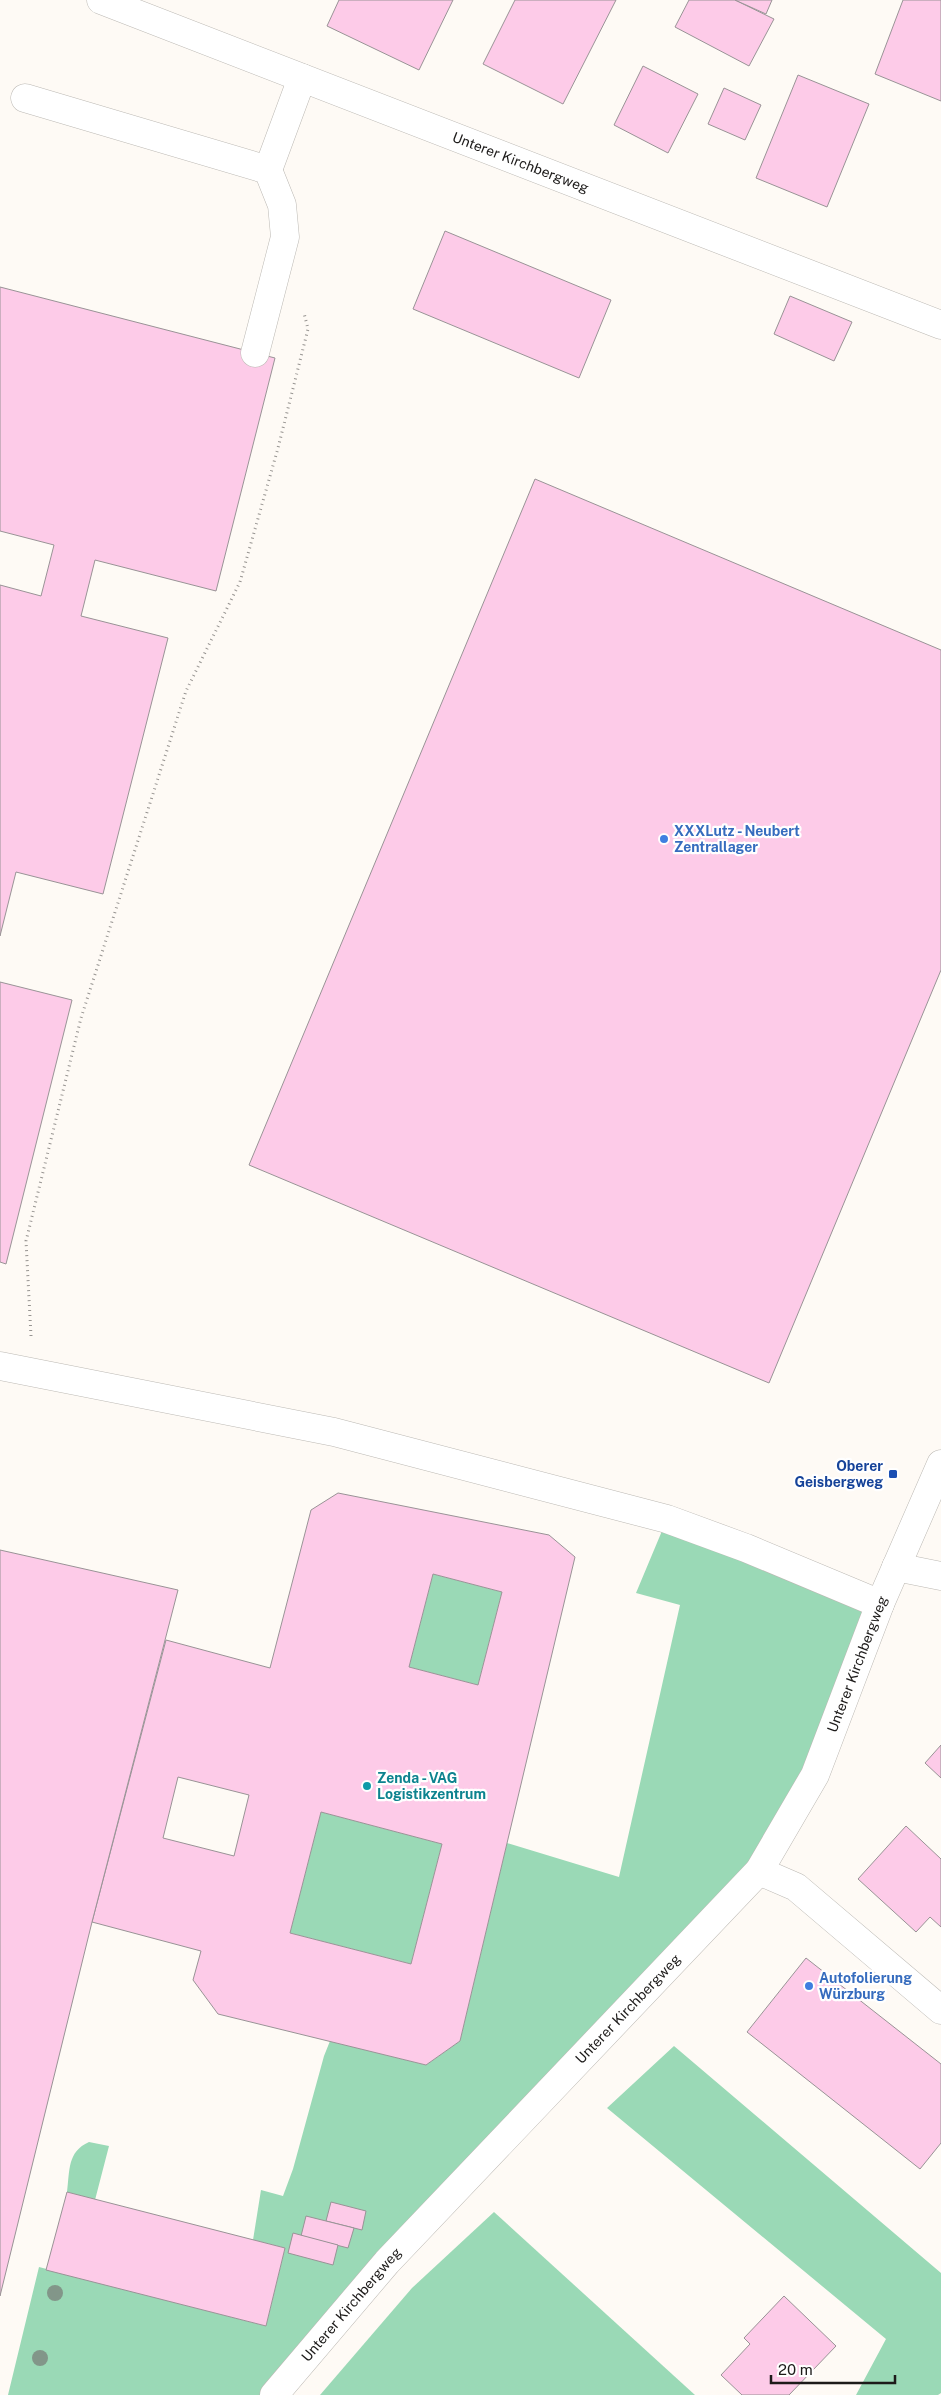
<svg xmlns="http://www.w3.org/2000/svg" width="941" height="2395" font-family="'Public Sans',sans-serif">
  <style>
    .green { fill: #9ad9b6 }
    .building { fill: #fdcbe8; stroke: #999396; fill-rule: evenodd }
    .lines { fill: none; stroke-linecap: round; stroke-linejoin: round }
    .minor-casing { stroke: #bcb9b4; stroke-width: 29 }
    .path { stroke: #979491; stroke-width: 3; stroke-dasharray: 1 4; stroke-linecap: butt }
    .minor { stroke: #fff; stroke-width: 28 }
    .tree { fill: #829689 }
    .shop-dot { fill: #3f7fe0; stroke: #fff; stroke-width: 2 }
    .transit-dot { fill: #1a4fb4; stroke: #fff; stroke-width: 2 }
    .culture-dot { fill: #0f9aa8; stroke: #fff; stroke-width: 2 }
    .labels { text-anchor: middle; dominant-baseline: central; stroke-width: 4.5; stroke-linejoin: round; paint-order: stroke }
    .street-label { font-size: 14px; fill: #1d1b1a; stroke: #fff }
    .shop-label { font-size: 14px; font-weight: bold; fill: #366cbe; stroke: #fff; text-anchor: start }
    .transit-label { font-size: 14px; font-weight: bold; fill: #164399; stroke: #fff; text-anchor: end }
    .culture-label { font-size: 14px; font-weight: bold; fill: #0d838f; stroke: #fff; text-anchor: start }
  </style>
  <rect width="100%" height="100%" fill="#fefaf5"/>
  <g class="green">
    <path d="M 667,1519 L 880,1604 L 759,1871 L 274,2395 L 8,2395 L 39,2267 L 266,2326 L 285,2248 L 253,2240 L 261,2190 L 283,2196 L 293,2169 L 324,2056 L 330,2041 L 426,2065 L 460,2041 L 507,1843 L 619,1877 L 680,1605 L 636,1593 Z"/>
    <path d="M 433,1574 L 502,1592 L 478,1685 L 409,1667 Z"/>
    <path d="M 321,1812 L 442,1844 L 411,1964 L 290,1933 Z"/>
    <path d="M 674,2046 L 941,2273 L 941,2393 L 938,2395 L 856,2395 L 886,2339 L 607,2108 Z"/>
    <path d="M 89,2142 L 109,2146 L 95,2200 L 67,2192 C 70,2170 67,2152 89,2142 Z"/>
    <path d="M 494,2212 L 695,2395 L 320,2395 L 412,2288 Z"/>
  </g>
  <g class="building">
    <path d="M 339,0 L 453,0 L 419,70 L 327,26 Z"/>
    <path d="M 515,0 L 616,0 L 563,104 L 483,64 Z"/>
    <path d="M 689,0 L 735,0 L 774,19 L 749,66 L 675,27 Z"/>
    <path d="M 735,0 L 772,0 L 766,14 Z"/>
    <path d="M 903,0 L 941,0 L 941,101 L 875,74 Z"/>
    <path d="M 643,66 L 698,94 L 668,153 L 614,125 Z"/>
    <path d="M 798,75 L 869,104 L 827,207 L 756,178 Z"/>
    <path d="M 724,88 L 761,105 L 745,140 L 708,124 Z"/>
    <path d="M 445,231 L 611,300 L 579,378 L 413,309 Z"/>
    <path d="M 0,287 L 275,358 L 216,591 L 95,560 L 81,616 L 168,638 L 103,894 L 16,872 L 0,936 L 0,585 L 41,596 L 54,545 L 0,531 Z"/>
    <path d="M 790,296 L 852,322 L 834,361 L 774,334 Z"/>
    <path d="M 535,479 L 941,650 L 941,970 L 769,1383 L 249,1165 Z"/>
    <path d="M 0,982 L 72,1000 L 6,1264 L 0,1262 Z"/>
    <path d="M 338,1493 L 549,1535 L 575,1557 L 460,2041 L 426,2065 L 218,2014 L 193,1980 L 201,1951 L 92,1922 L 166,1640 L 270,1668 L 311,1510 ZM 433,1574 L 502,1592 L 478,1685 L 409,1667 ZM 178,1777 L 249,1795 L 234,1856 L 163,1838 ZM 321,1812 L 442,1844 L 411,1964 L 290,1933 Z"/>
    <path d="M 0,1550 L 178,1590 L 92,1922 L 0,2296 Z"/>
    <path d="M 941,1745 L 941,1778 L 925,1763 Z"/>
    <path d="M 906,1826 L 941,1859 L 941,1927 L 930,1917 L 916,1932 L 858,1879 Z"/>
    <path d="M 806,1958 L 941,2064 L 941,2143 L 920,2169 L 747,2032 Z"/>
    <path d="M 67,2192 L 285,2248 L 266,2326 L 46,2270 Z"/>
    <path d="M 331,2202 L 366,2211 L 362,2230 L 326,2221 Z"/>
    <path d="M 306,2216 L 354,2228 L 348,2248 L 301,2236 Z"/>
    <path d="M 293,2233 L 338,2245 L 333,2265 L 288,2253 Z"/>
    <path d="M 784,2296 L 836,2346 L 789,2395 L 742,2395 L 721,2375 L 750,2344 L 744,2338 Z"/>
  </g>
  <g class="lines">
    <defs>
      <g id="minor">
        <path id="s1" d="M 101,0 L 941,325"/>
        <path d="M 25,98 L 268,170 L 282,205 L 285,237 L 255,353"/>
        <path d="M 268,170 L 302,78"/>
        <path d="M 0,1366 L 334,1432 L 667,1519 L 746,1548 L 880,1604"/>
        <path d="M 896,1567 L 941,1576"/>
        <path d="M 759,1871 L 796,1887 L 941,2010"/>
        <path id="s2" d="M 274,2395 L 387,2262 L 759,1871 L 815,1775 L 880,1604 L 941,1464"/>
      </g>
    </defs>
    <use href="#minor" class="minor-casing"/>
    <path class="path" d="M 31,1336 L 26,1241 L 81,1018 L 186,691 L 240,582 L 278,448 L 308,329 L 304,313"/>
    <use href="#minor" class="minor"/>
  </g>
  <g class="tree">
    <circle cx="55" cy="2293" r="8"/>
    <circle cx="40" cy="2358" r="8"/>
  </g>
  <g class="shop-dot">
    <circle cx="664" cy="839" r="5"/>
    <circle cx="809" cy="1986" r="5"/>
  </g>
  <rect class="transit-dot" x="888" y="1469" width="10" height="10" rx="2.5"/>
  <circle class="culture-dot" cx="367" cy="1786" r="5"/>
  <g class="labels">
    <g class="street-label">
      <text stroke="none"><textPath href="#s1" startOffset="450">Unterer Kirchbergweg</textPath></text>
      <text stroke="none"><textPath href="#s2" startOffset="944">Unterer Kirchbergweg</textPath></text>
      <text stroke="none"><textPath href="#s2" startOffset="524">Unterer Kirchbergweg</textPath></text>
      <text stroke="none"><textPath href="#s2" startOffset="119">Unterer Kirchbergweg</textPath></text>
    </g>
    <g class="shop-label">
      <text x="674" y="831">XXXLutz - Neubert<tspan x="674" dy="16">Zentrallager</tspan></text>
      <text x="819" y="1978">Autofolierung<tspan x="819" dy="16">Würzburg</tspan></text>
    </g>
    <g class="transit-label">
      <text x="883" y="1466">Oberer<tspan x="883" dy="16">Geisbergweg</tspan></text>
    </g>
    <g class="culture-label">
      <text x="377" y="1778">Zenda - VAG<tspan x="377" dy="16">Logistikzentrum</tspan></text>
    </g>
  </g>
  <path d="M771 2375v8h124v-8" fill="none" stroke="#1d1b1a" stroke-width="2.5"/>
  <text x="778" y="2375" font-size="15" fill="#1d1b1a" stroke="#ffffff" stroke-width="4" paint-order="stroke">20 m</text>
</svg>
